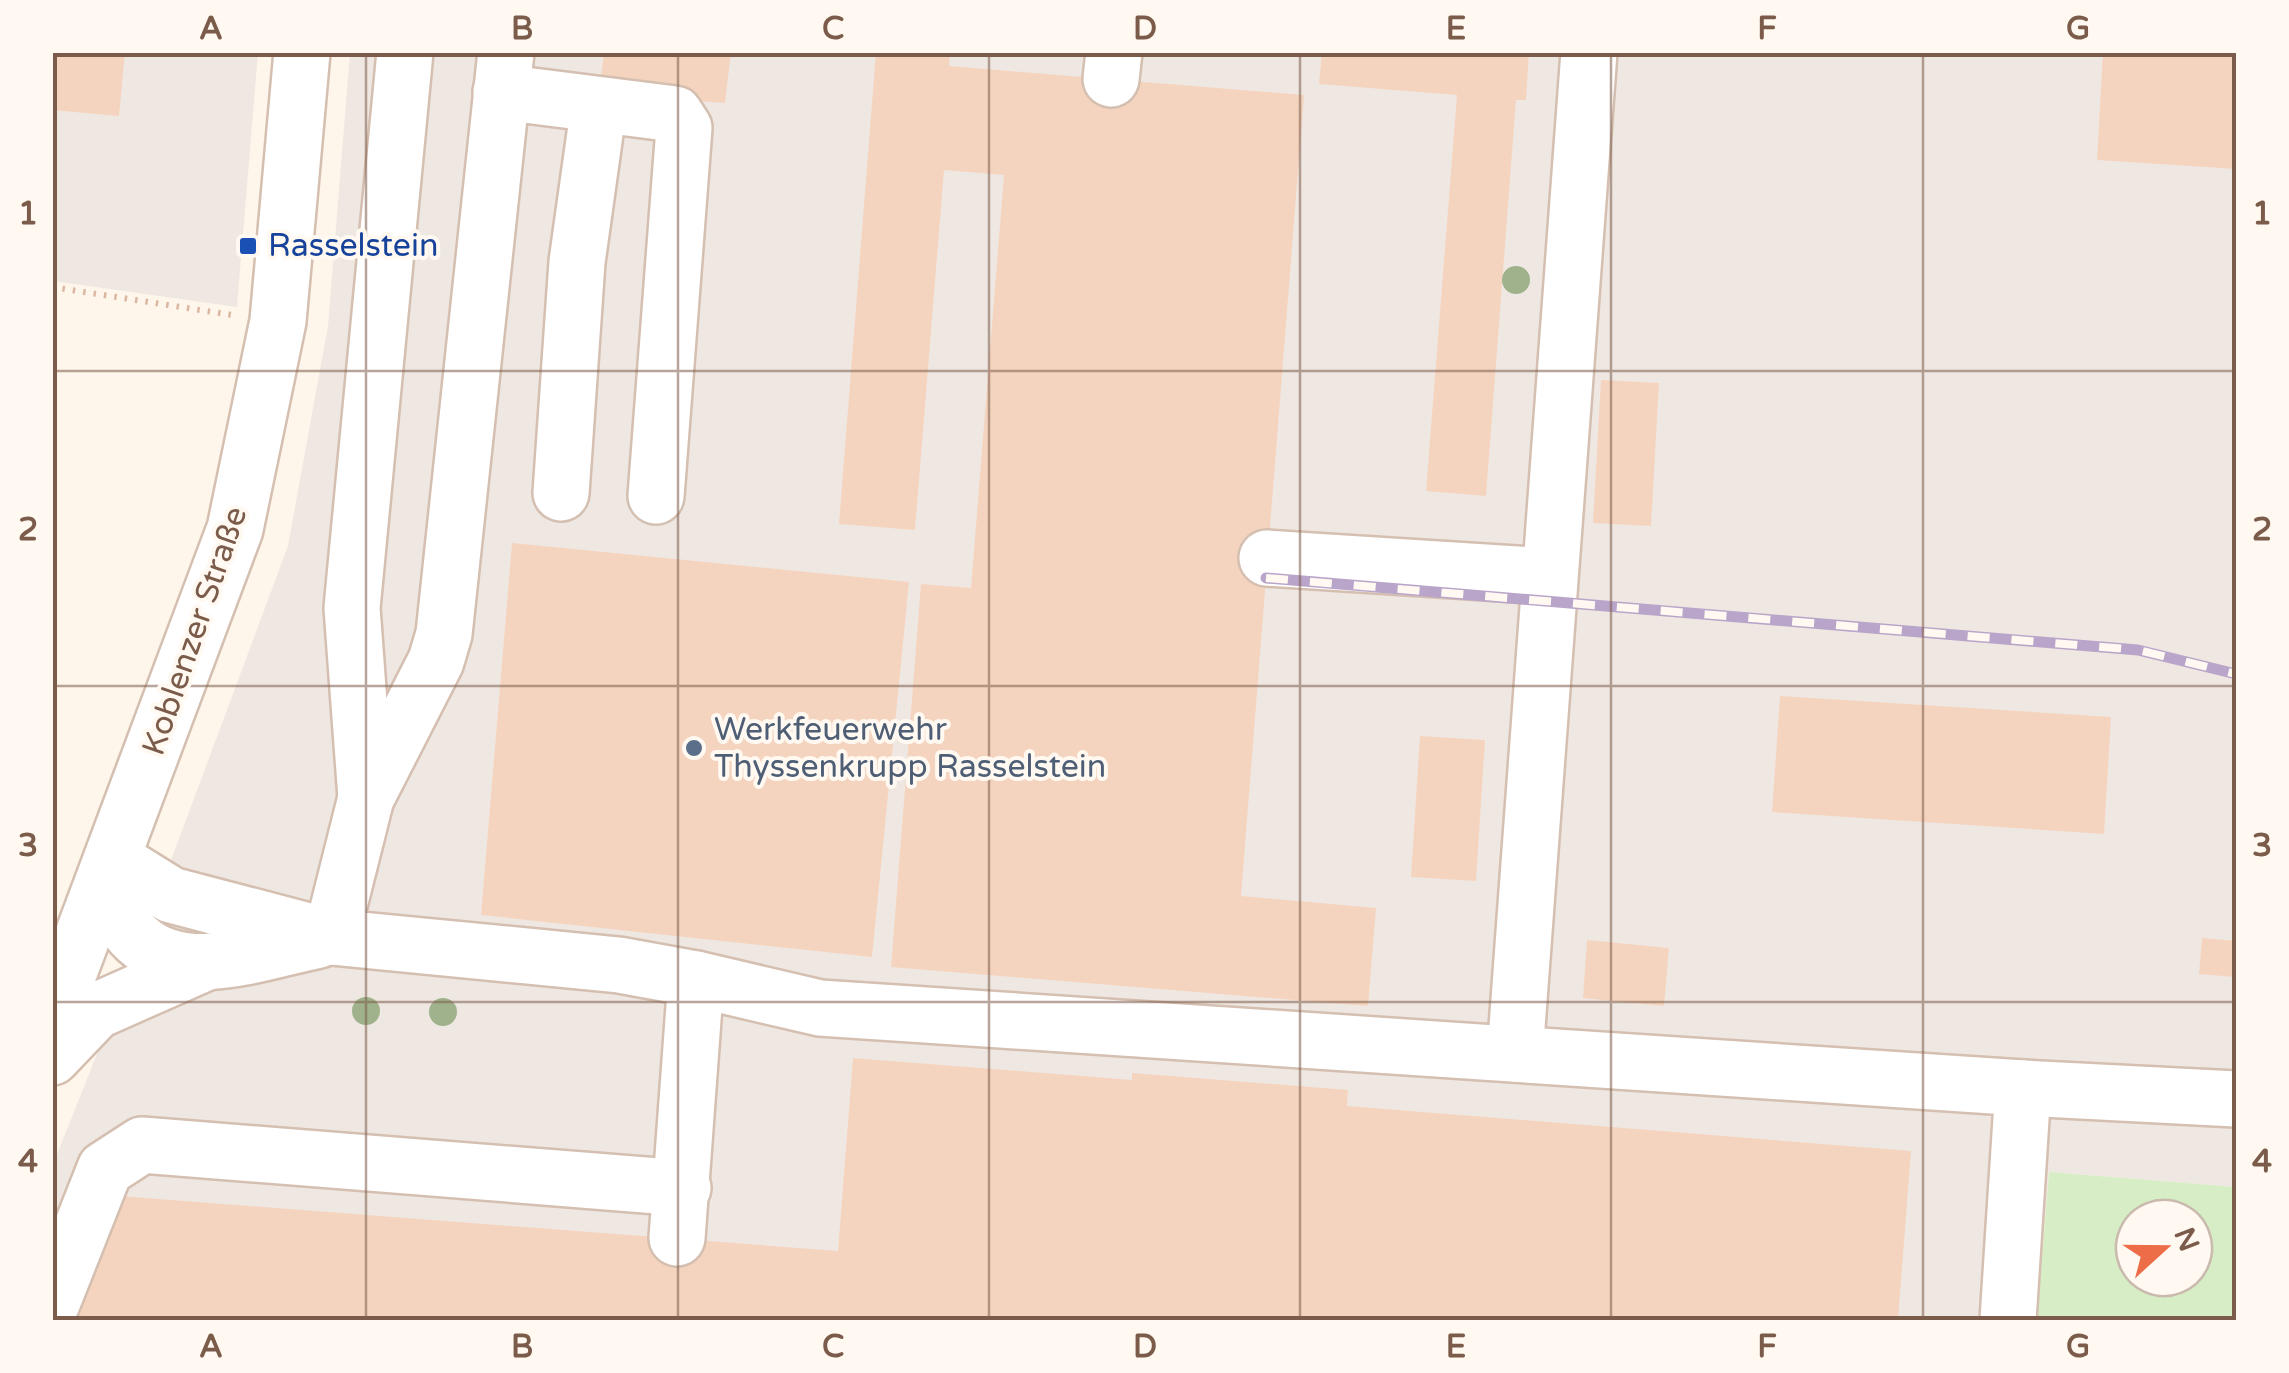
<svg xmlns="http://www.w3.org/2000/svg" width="2289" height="1373" font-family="'Varela Round',sans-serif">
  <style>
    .industrial { fill: #efe8e2 }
    .green { fill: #d6edc6; fill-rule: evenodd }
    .building { fill: #f5d4bf }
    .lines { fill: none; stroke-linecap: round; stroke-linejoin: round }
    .minor-casing { stroke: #d4bfb0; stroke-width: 60 }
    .path { stroke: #dbb7a2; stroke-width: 6; stroke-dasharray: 2.5 8; stroke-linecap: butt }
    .minor { stroke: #fff; stroke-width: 55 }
    .rail-casing { stroke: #b9a5ca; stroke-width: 11 }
    .rail { stroke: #fff9f1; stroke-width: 8; stroke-dasharray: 22; stroke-linecap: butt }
    .tree { fill: #9fb28c }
    .grid { fill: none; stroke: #7b5b4a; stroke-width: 2.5; stroke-opacity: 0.55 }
    .transit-dot { fill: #1a4fb4; stroke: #fff9f1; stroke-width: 4 }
    .service-dot { fill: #5c6f8a; stroke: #fff9f1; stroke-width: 4 }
    .labels { text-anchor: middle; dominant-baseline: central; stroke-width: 8; stroke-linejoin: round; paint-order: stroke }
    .transit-label { font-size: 32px; fill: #164399; stroke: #fff9f1; text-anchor: start }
    .street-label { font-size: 32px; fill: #7b5b4a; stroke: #fff9f1 }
    .service-label { font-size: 32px; fill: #4e5e75; stroke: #fff9f1; text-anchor: start }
    .neatline { fill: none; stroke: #7b5b4a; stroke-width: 4 }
    .grid-label { font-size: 32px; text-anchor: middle; font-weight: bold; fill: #7b5b4a }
  </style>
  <rect width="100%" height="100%" fill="#fef6ea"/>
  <g class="industrial">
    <path d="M 53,53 L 258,53 L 237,307 L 53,281 Z"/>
    <path d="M 350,53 L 2236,53 L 2236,1187 L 2049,1172 L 2037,1320 L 53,1320 L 52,1167 L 126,981 L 288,546 L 328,326 Z"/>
  </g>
  <path class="green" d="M 2049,1172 L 2236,1187 L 2236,1320 L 2037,1320 ZM 2134,1218 L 2194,1218 L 2194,1278 L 2134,1278 Z"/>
  <g class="building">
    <path d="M 52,52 L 125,52 L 119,116 L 52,110 Z"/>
    <path d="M 604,52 L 731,52 L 725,103 L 599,94 Z"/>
    <path d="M 876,52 L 950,52 L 949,66 L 1304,95 L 1241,896 L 1376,908 L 1368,1006 L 891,967 L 921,584 L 971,588 L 1004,175 L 944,170 L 915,530 L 839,524 Z"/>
    <path d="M 1322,52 L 1529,52 L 1526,100 L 1516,100 L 1486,496 L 1426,491 L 1457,95 L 1319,84 Z"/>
    <path d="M 2103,52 L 2236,52 L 2236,169 L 2097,160 Z"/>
    <path d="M 1601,380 L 1659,383 L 1651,526 L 1593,523 Z"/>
    <path d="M 512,543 L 909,582 L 872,957 L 481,915 Z"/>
    <path d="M 1780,696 L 2111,717 L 2104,834 L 1772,812 Z"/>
    <path d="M 1420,736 L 1485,740 L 1476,881 L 1411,877 Z"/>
    <path d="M 2202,938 L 2236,941 L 2236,977 L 2199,974 Z"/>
    <path d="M 1587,940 L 1669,948 L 1664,1006 L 1583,998 Z"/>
    <path d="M 853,1058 L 1132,1080 L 1132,1073 L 1348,1090 L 1347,1106 L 1911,1151 L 1898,1320 L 66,1320 L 119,1196 L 838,1251 Z"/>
  </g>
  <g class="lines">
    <defs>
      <g id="minor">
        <path d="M 1111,79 L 1114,52"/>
        <path d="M 501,92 L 675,114 L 684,128 L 656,496"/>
        <path d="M 561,493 L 577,262 L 599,105"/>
        <path d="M 1267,558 L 1548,576"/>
        <path d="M 366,798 L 352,608 L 405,52"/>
        <path d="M 113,859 L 171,895 L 331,937 L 619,965 L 696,979 L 677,1238"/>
        <path d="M 107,875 C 114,896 119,923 137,939 C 184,983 264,951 319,940"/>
        <path d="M 331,937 L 366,798 L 436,661 L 444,634 L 506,52"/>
        <path d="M 696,979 L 820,1008 L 2023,1088 L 2008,1320"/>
        <path d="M 52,1018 L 235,529 L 278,321 L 302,52"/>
        <path d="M 1515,1054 L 1589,52"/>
        <path d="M 52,1057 L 96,1011 L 209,961"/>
        <path d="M 2023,1088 L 2236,1099"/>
        <path d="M 52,1303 L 105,1169 L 142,1145 L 683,1188"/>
      </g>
    </defs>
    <use href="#minor" class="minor-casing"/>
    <path class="path" d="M 52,287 L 232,315"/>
    <use href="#minor" class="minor"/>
    <defs>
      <path id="rail" d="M 1266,578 L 2138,650 L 2236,674"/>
    </defs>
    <use href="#rail" class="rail-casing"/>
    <use href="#rail" class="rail"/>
  </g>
  <g class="tree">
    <circle cx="1516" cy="280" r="14"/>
    <circle cx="366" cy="1011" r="14"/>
    <circle cx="443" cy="1012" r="14"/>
  </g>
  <path class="grid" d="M 366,52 L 366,1320M 678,52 L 678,1320M 989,52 L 989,1320M 1300,52 L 1300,1320M 1611,52 L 1611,1320M 1923,52 L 1923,1320M 52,371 L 2236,371M 52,686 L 2236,686M 52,1002 L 2236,1002"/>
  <rect class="transit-dot" x="238" y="236" width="20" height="20" rx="5"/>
  <circle class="service-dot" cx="694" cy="748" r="10"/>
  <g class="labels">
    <g class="transit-label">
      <text x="268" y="246">Rasselstein</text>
    </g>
    <g class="street-label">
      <text transform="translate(195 631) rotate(-71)">Koblenzer Straße</text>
    </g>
    <g class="service-label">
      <text x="714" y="730">Werkfeuerwehr<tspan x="714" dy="37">Thyssenkrupp Rasselstein</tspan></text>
    </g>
  </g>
  <rect width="2289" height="1373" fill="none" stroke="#fff9f1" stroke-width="110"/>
  <g transform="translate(2164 1248) rotate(69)"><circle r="48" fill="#fff9f1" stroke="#cabaae" stroke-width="2.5"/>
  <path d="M0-8L18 38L0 25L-18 38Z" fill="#ed6d49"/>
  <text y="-15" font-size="28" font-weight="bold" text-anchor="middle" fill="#7b5b4a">N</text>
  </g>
  <rect x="55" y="55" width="2179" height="1263" class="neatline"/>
  <g class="grid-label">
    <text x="211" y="39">A</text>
    <text x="522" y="39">B</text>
    <text x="833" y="39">C</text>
    <text x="1145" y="39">D</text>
    <text x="1456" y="39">E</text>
    <text x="1767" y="39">F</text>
    <text x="2078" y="39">G</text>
    <text x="28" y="224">1</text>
    <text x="2262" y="224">1</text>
    <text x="28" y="540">2</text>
    <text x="2262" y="540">2</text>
    <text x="28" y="856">3</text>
    <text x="2262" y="856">3</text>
    <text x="28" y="1172">4</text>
    <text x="2262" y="1172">4</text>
    <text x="211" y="1357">A</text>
    <text x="522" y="1357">B</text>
    <text x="833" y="1357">C</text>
    <text x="1145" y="1357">D</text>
    <text x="1456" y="1357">E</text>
    <text x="1767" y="1357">F</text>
    <text x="2078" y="1357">G</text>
  </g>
</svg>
